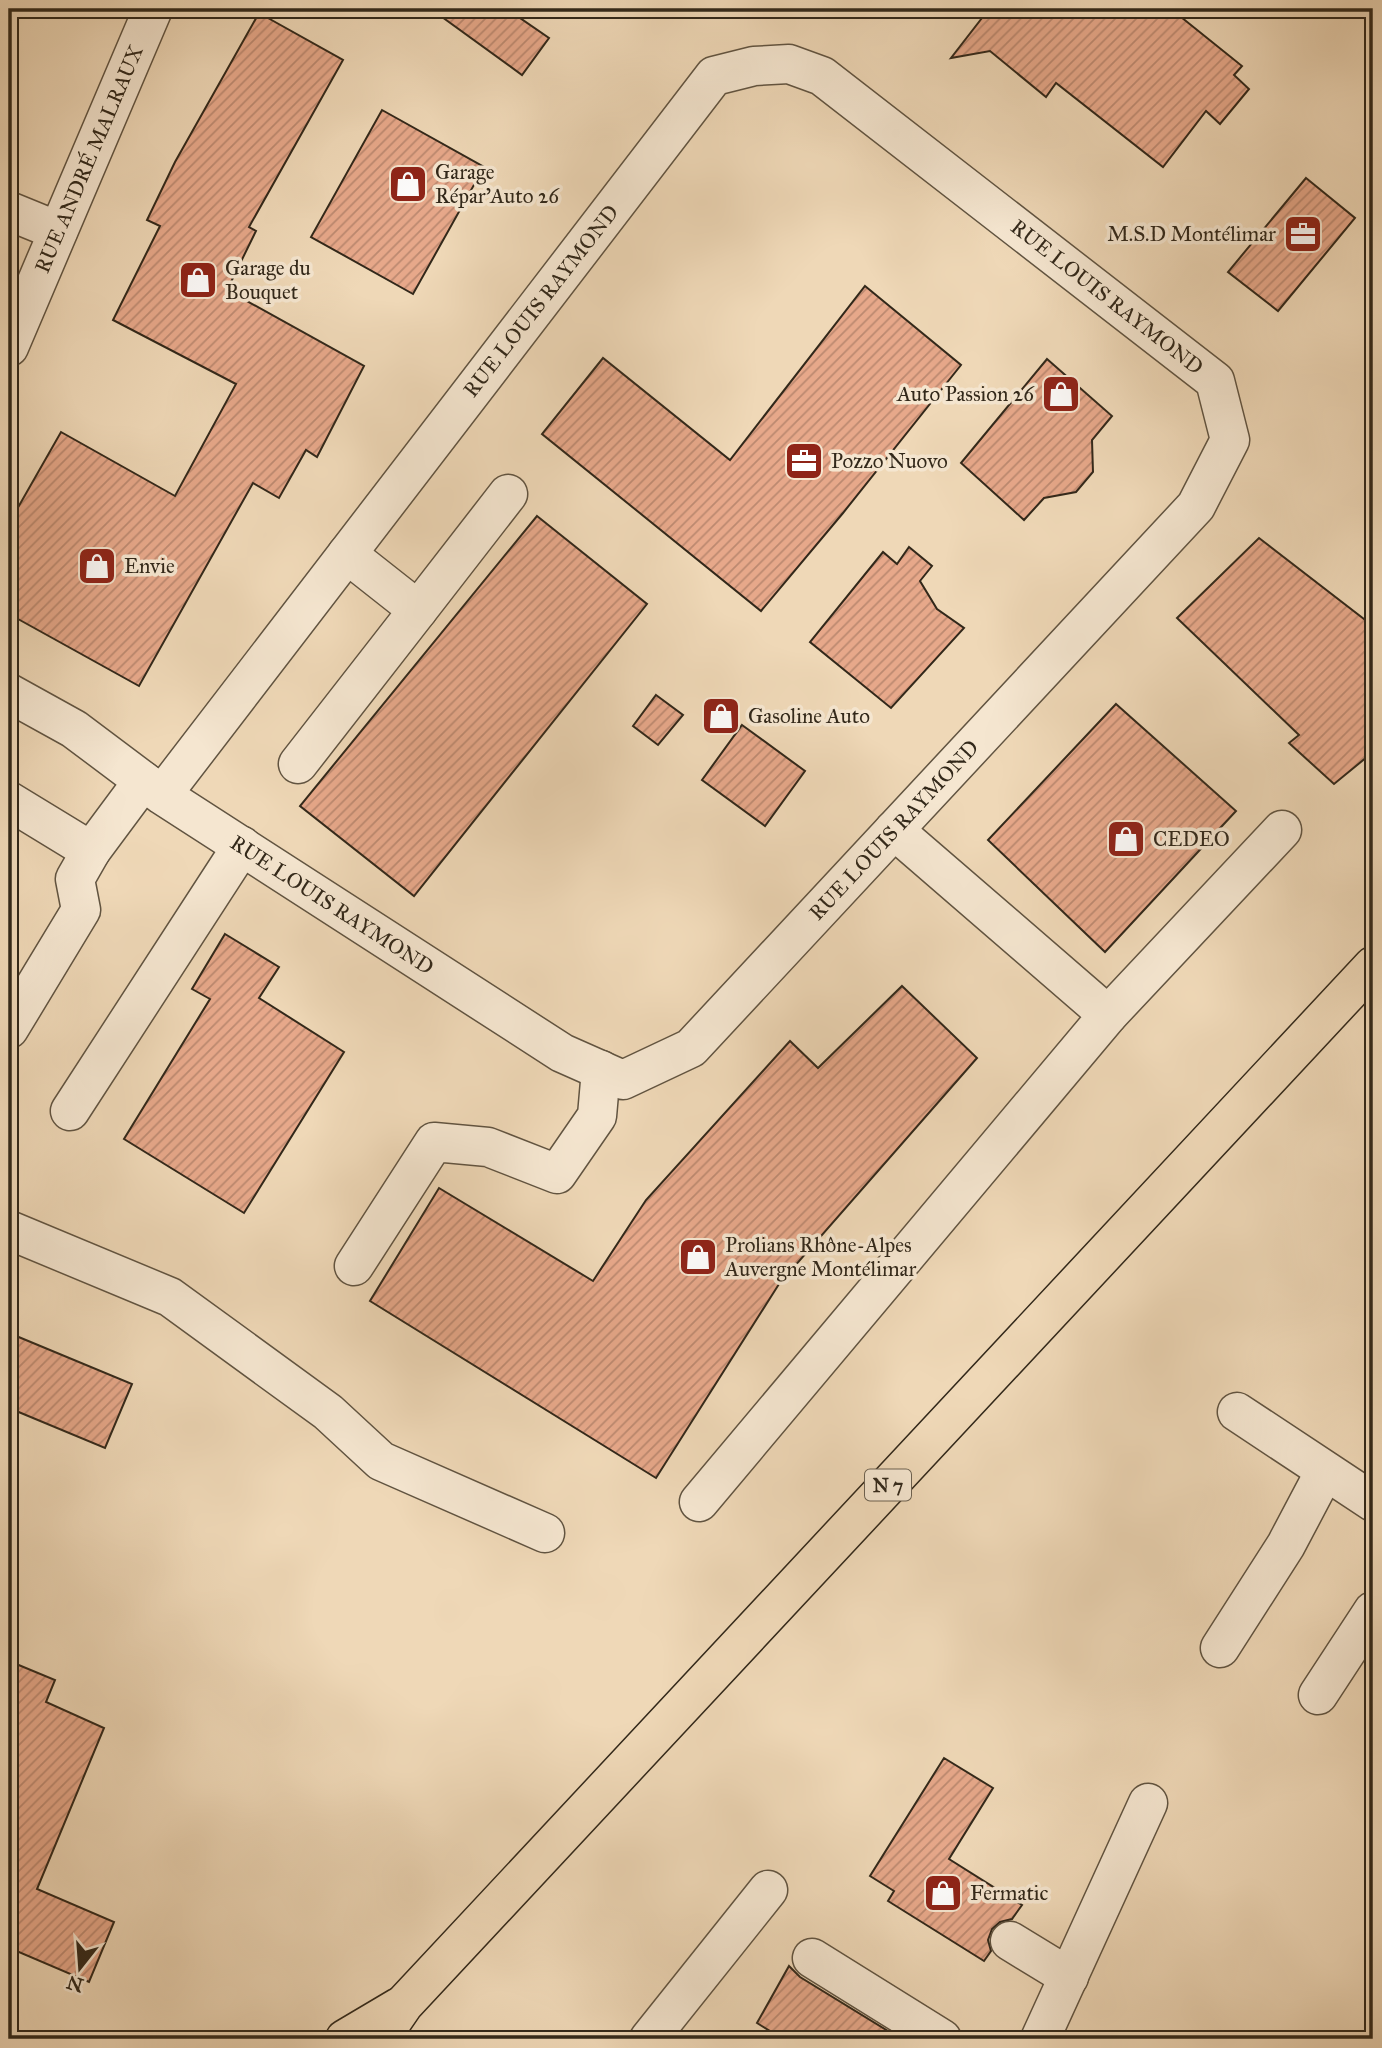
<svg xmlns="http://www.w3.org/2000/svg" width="1382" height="2048" font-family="'IM FELL Great Primer',serif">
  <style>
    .building { fill: url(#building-hatch); stroke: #32281a; stroke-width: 2 }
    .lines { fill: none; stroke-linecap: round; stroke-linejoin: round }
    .minor-casing { stroke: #615441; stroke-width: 41 }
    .major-casing { stroke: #32281a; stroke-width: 41 }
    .minor { stroke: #f5e6d0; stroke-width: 38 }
    .major { stroke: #efd8b7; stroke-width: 38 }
    .labels { text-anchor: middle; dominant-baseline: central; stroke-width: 7; stroke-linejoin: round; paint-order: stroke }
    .shield { fill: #f5e6d0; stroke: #6c6151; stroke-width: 2 }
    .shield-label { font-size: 19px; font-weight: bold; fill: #32281a }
    .street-label { font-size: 21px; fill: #32281a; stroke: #f5e6d0 }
    .poi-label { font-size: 21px; fill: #32281a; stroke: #f5e6d0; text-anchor: start }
  </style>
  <defs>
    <pattern id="building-hatch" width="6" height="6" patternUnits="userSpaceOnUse" patternTransform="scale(1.75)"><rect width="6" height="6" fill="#e7a88a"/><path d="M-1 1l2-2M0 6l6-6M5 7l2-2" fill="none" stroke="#bc8970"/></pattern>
  </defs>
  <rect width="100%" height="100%" fill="#efd8b7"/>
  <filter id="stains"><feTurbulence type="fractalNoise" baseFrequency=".00286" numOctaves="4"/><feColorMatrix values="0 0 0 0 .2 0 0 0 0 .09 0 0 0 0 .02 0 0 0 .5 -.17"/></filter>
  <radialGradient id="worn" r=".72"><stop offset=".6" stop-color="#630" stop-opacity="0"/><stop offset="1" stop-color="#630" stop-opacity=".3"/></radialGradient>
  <g class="building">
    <path d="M 431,9 L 507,9 L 549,38 L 522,75 Z"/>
    <path d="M 989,9 L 1171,9 L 1242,66 L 1234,75 L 1249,89 L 1220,124 L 1206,111 L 1163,167 L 1056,83 L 1046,97 L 990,51 L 951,58 Z"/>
    <path d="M 259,13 L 343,60 L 249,227 L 256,231 L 227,290 L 364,366 L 317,457 L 306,450 L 279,498 L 253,483 L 139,686 L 9,614 L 9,543 L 17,521 L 12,518 L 61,432 L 175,496 L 236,384 L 113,320 L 160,226 L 147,220 L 175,162 Z"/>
    <path d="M 382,110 L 484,167 L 413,294 L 311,237 Z"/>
    <path d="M 1306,178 L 1355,218 L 1278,311 L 1228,272 Z"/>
    <path d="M 865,286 L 961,365 L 843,513 L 761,611 L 542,434 L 603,358 L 730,460 Z"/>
    <path d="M 1047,359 L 1112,416 L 1092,440 L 1093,472 L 1076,492 L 1044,498 L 1024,520 L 961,463 Z"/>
    <path d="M 537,516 L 647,604 L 414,896 L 300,806 Z"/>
    <path d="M 1259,538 L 1373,626 L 1373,752 L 1334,784 L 1289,743 L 1299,735 L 1177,618 Z"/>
    <path d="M 909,547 L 932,566 L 920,581 L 937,609 L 964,628 L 891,708 L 810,642 L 883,552 L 897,564 Z"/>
    <path d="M 656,695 L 683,715 L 658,745 L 633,726 Z"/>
    <path d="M 1116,704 L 1236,811 L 1105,952 L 988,840 Z"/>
    <path d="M 742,725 L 805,771 L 765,826 L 702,780 Z"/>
    <path d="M 225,934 L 279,967 L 259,998 L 344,1052 L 244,1213 L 124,1139 L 210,999 L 192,989 Z"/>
    <path d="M 902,986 L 977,1058 L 779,1284 L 656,1478 L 370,1301 L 439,1188 L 593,1281 L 646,1200 L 790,1041 L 818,1068 Z"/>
    <path d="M 9,1333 L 132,1384 L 105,1448 L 9,1408 Z"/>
    <path d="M 9,1661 L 55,1680 L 46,1702 L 104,1728 L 37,1889 L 114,1922 L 89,1982 L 12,1949 L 9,1955 Z"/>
    <path d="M 944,1758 L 993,1788 L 949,1859 L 1022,1905 L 1012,1919 L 1000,1922 L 992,1929 L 988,1940 L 991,1951 L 984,1961 L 888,1901 L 894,1891 L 870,1876 Z"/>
    <path d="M 789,1966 L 800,1977 L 901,2039 L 783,2039 L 757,2023 Z"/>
  </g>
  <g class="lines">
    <defs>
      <g id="minor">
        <path d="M 9,211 L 58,231"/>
        <path d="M 9,347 L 153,9"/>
        <path d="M 418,610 L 508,494"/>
        <path d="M 9,693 L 74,729 L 162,795 L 562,1053 L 623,1080 L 691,1048 L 1196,506 L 1230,440 L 1215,381 L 822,76 L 789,64 L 754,66 L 714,76 L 162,795"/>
        <path d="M 298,764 L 418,610 L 347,554"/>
        <path d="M 9,801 L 91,851"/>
        <path d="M 1108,1015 L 1282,830"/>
        <path d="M 9,1029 L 81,910 L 75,879 L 91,851 L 143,781"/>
        <path d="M 70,1111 L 242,846"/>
        <path d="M 9,1230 L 170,1297 L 328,1412 L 381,1461 L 545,1533"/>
        <path d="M 354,1266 L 434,1142 L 488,1147 L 557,1174 L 597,1116 L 601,1070"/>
        <path d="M 1237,1412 L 1373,1502"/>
        <path d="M 699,1502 L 1108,1015 L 894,830"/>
        <path d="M 1220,1648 L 1286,1545 L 1325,1471"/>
        <path d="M 1318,1695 L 1373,1611"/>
        <path d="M 1010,1941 L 1069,1977"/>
        <path d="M 812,1958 L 942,2039"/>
        <path d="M 649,2039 L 768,1890"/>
        <path d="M 1040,2039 L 1148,1803"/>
      </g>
      <g id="major">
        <path d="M 345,2039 L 399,2007"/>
        <path d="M 380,2039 L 404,2004 L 1373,966"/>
      </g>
    </defs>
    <use href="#minor" class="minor-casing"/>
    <use href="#major" class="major-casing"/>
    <use href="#minor" class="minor"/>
    <use href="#major" class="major"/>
  </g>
  <defs>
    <symbol id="shop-square" viewBox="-11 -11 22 22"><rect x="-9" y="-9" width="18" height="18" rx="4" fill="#8f2418" stroke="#f5e6d0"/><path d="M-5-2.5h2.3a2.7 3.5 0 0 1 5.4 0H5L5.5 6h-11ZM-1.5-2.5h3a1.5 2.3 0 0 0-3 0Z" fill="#fff"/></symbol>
    <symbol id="office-square" viewBox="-11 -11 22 22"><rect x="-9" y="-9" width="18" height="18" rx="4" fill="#8f2418" stroke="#f5e6d0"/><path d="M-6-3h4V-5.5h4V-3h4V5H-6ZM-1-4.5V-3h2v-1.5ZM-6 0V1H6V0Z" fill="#fff"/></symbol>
  </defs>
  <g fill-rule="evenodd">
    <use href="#shop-square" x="386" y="162" width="44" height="44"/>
    <use href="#office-square" x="1281" y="212" width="44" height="44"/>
    <use href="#shop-square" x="176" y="258" width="44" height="44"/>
    <use href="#shop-square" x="1039" y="372" width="44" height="44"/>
    <use href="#office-square" x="782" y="439" width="44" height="44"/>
    <use href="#shop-square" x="75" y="544" width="44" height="44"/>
    <use href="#shop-square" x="699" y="694" width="44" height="44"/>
    <use href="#shop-square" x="1104" y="817" width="44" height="44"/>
    <use href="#shop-square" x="676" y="1235" width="44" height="44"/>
    <use href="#shop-square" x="921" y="1871" width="44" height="44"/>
  </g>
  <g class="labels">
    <rect class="shield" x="865" y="1469.5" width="46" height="31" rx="5"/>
    <g class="shield-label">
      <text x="888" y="1485">N 7</text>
    </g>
    <g class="street-label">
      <text transform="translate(89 159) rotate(-67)">RUE ANDRÉ MALRAUX</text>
      <text transform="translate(1107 297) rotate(38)">RUE LOUIS RAYMOND</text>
      <text transform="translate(541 301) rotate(-52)">RUE LOUIS RAYMOND</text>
      <text transform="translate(894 830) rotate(-47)">RUE LOUIS RAYMOND</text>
      <text transform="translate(332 905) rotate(33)">RUE LOUIS RAYMOND</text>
    </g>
    <g class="poi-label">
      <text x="435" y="172">Garage<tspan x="435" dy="24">Répar'Auto 26</tspan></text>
      <text x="1276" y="234" text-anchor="end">M.S.D Montélimar</text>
      <text x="225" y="268">Garage du<tspan x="225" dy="24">Bouquet</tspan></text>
      <text x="1034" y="394" text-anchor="end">Auto Passion 26</text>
      <text x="831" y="461">Pozzo Nuovo</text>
      <text x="124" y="566">Envie</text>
      <text x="748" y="716">Gasoline Auto</text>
      <text x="1153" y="839">CEDEO</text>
      <text x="725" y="1245">Prolians Rhône-Alpes<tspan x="725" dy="24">Auvergne Montélimar</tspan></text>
      <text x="970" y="1893">Fermatic</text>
    </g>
  </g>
  <rect width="1382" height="2048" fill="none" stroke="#efd8b7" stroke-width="35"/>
  <rect x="10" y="10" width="1361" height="2027" fill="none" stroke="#32281a" stroke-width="3.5"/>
  <rect x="18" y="18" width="1347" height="2013" fill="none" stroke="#32281a" stroke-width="2"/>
  <g transform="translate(80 1968) rotate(197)" stroke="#f5e6d0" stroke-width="5" paint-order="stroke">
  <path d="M0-5L12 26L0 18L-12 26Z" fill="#32281a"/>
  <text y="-10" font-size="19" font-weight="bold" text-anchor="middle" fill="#32281a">N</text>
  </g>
  <rect width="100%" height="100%" filter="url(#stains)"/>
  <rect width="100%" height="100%" fill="url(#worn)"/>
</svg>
